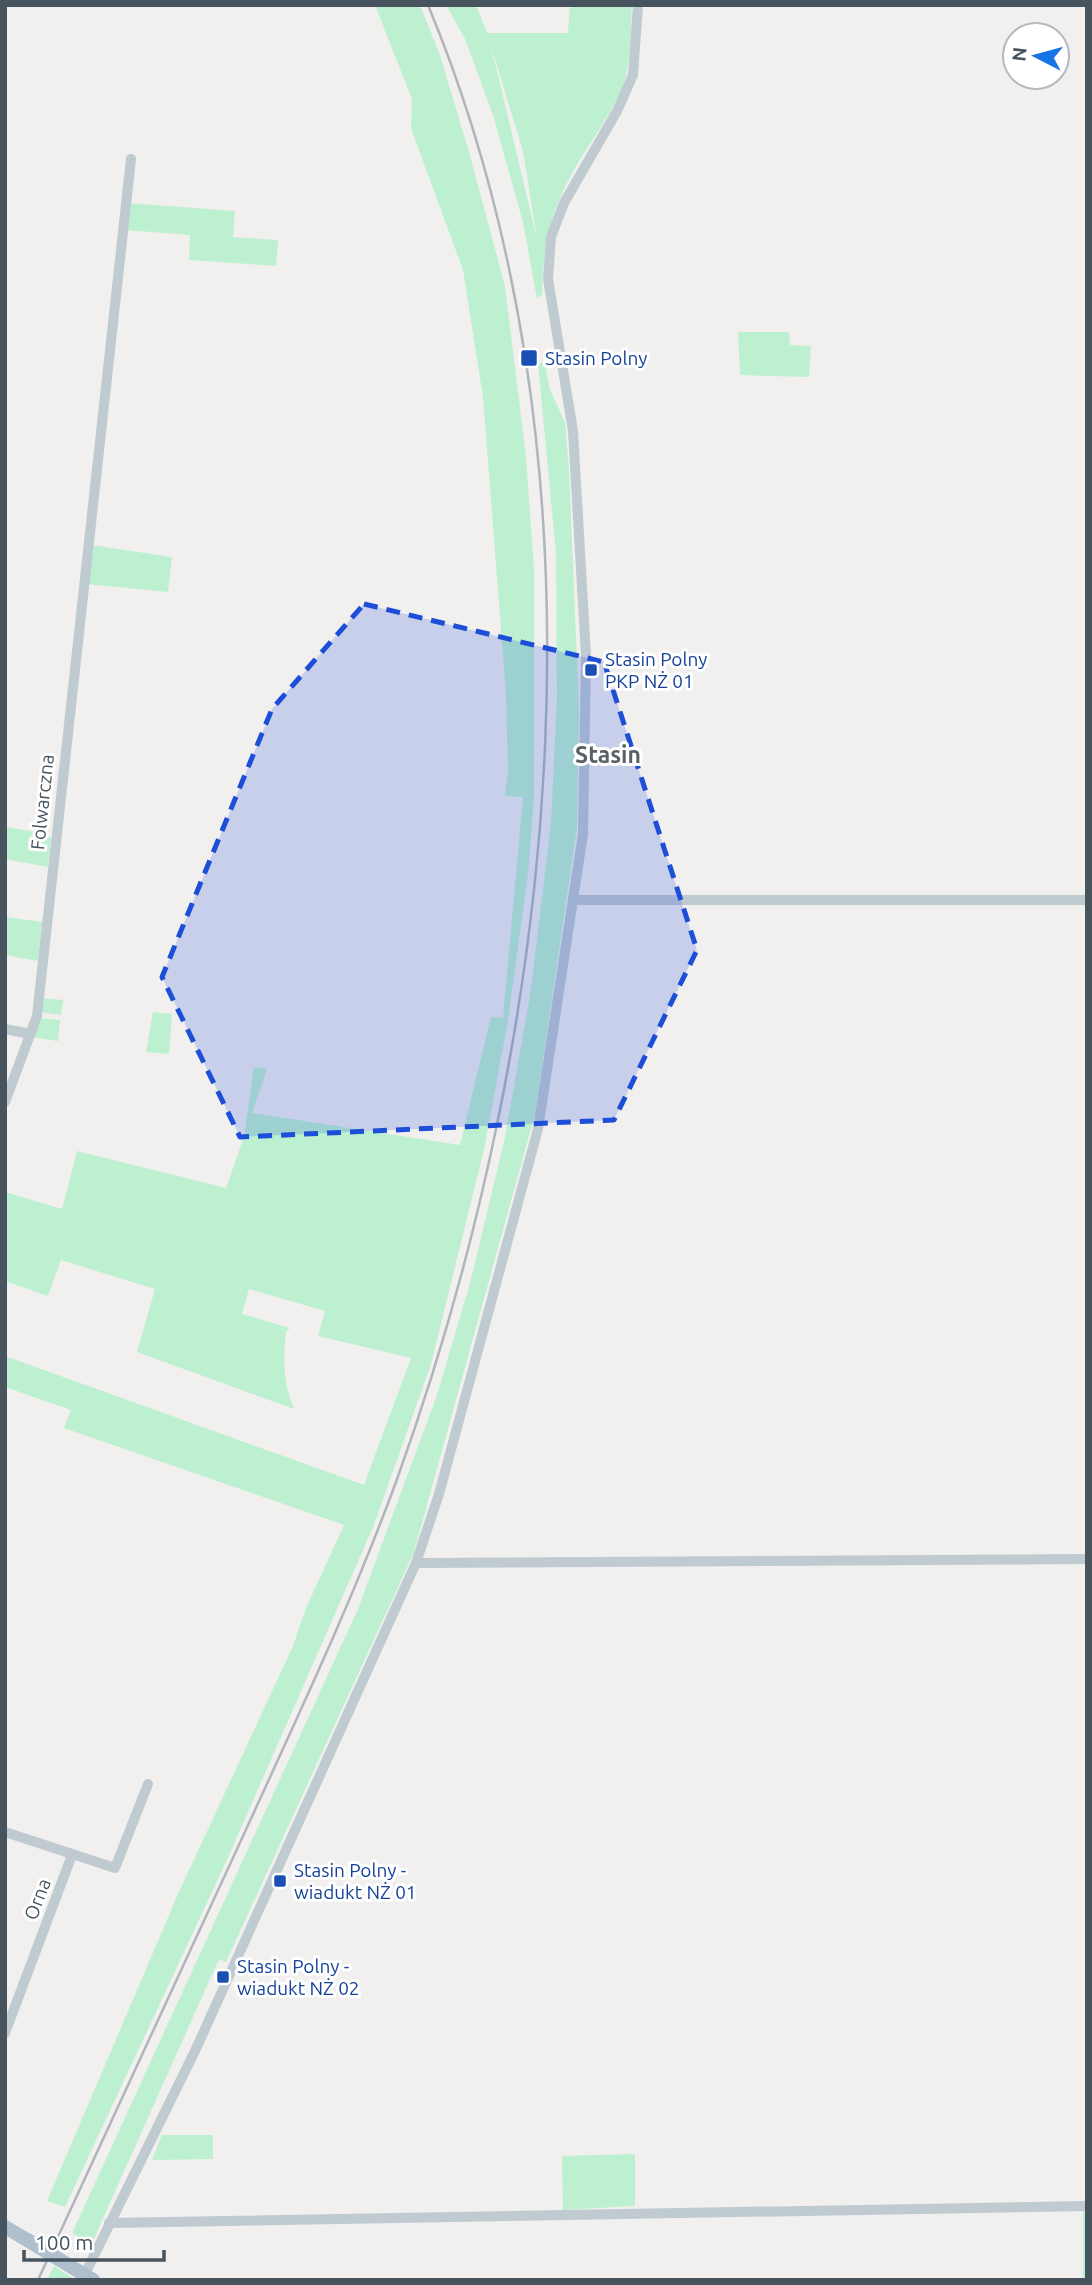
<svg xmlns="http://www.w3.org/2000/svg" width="1092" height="2285" font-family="Ubuntu,sans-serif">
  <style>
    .green { fill: #bdf0d0; fill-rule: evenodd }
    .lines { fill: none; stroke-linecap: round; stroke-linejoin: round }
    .minor { stroke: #bfcad1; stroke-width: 10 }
    .major { stroke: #aebfce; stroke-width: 14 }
    .rail { stroke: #b1b4ba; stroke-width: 2.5 }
    .major-bridge { stroke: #aebfce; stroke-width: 14 }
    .marked { fill: #1d4ed8; fill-opacity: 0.2; stroke: #1d4ed8; stroke-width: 5; stroke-dasharray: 14 9; stroke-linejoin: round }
    .transit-dot { fill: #1a4fb4; stroke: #fff; stroke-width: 2.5 }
    .labels { text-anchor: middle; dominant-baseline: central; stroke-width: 6; stroke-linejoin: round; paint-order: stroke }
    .transit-label { font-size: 19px; fill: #164399; stroke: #fff; text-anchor: start }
    .street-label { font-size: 19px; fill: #47535d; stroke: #fff }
    .quarter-label { font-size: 23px; font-weight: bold; fill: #5b6064; stroke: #fff }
  </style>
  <rect width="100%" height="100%" fill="#f2efef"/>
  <g class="green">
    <path d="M 375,5 L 420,5 L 440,55 L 469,152 L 505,286 L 526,457 L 534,569 L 534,797 L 528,874 L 508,1020 L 484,1150 L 431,1364 L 374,1525 L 226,1862 L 65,2207 L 47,2201 L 178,1894 L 293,1646 L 306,1608 L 344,1525 L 64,1428 L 71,1410 L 5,1387 L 5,1356 L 364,1485 L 411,1358 L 318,1336 L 325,1311 L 249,1289 L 242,1314 L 290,1328 L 286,1331 C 283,1360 283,1382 294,1409 L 137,1352 L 155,1289 L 61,1260 L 48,1296 L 5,1281 L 5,1192 L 62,1209 L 77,1151 L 226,1188 L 244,1137 L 254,1067 L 267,1069 L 252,1113 L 460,1145 L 491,1017 L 503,1018 L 523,797 L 505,796 L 508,773 L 506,694 L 483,397 L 463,270 L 411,128 L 412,99 Z"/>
    <path d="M 446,5 L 476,5 L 487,33 L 568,33 L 570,5 L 632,5 C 630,33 632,65 621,91 C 608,119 589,143 574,170 C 550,212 543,246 542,294 L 537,299 L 523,222 L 493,115 L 465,39 ZM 491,46 L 523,151 L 537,239 Z"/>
    <path d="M 128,203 L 235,211 L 233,237 L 278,240 L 276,266 L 189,260 L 190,235 L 125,230 Z"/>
    <path d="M 738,332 L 789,332 L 790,345 L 811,346 L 809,377 L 740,375 Z"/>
    <path d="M 545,362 L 549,387 L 565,423 L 569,469 L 579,710 L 577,827 L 535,1114 L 414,1552 L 226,1962 L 219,1959 L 92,2243 L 73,2234 L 73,2231 L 358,1609 L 437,1395 L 470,1283 L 504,1142 L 530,996 L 551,824 L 557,698 L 556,554 L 538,363 Z"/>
    <path d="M 91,545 L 172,557 L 168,592 L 86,584 Z"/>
    <path d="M 5,827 L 48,834 L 51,839 L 48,867 L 5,859 Z"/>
    <path d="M 6,917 L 42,922 L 38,961 L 5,955 Z"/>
    <path d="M 41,998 L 63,1000 L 61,1015 L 40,1012 Z"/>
    <path d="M 153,1012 L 172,1014 L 169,1054 L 146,1052 Z"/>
    <path d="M 39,1018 L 60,1020 L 58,1041 L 31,1037 Z"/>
    <path d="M 162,2135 L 213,2135 L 213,2159 L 152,2160 Z"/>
    <path d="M 635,2154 L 635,2206 L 563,2210 L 562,2156 Z"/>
    <rect x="1083" y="2208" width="4" height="72"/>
    <path d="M 54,2266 L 75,2280 L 47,2280 Z"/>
  </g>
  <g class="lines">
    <g class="minor">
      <path d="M 573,900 L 1087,900"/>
      <path d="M 5,1029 L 30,1034"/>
      <path d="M 5,1102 L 37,1016 L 131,159"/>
      <path d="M 416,1563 L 1087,1559"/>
      <path d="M 5,1832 L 115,1868 L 148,1784"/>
      <path d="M 5,2033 L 72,1855"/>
      <path d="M 109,2223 L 1087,2206"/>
      <path d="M 82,2280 L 195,2051 L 416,1563 L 439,1494 L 538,1129 L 583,834 L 586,655 L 573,431 L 548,279 L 551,237 L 564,203 L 617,111 L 633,75 L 638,5"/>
    </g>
    <path class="major" d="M 5,2227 L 29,2241"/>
    <path class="rail" d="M 38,2280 C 107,2131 175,1982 244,1834 C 297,1718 352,1602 396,1482 C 561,1026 618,462 428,5"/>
    <path class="major-bridge" d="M 29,2241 L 93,2280"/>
  </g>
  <path class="marked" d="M 364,604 L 604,662 L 697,950 L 614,1120 L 240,1137 L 162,977 L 272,709 Z"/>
  <g class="transit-dot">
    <rect x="520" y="349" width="18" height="18" rx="3.5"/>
    <rect x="584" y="663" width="14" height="14" rx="3.5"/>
    <rect x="273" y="1874" width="14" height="14" rx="3.5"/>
    <rect x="216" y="1970" width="14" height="14" rx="3.5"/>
  </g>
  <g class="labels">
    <g class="transit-label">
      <text x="545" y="358">Stasin Polny</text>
      <text x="605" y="659">Stasin Polny<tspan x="605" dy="22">PKP NŻ 01</tspan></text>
      <text x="294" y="1870">Stasin Polny -<tspan x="294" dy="22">wiadukt NŻ 01</tspan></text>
      <text x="237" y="1966">Stasin Polny -<tspan x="237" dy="22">wiadukt NŻ 02</tspan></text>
    </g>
    <g class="street-label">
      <text transform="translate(42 802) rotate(-84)">Folwarczna</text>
      <text transform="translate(37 1899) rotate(-69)">Orna</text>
    </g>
    <g class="quarter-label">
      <text x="608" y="754">Stasin</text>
    </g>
  </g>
  <rect width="1092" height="2285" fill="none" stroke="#47535d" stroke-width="14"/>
  <g transform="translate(1036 56) rotate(276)"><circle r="33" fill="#ffffff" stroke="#b5babe" stroke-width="2"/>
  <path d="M0-5L12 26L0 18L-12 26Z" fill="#1674e5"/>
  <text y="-10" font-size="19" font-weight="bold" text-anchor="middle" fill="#47535d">N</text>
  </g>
  <path d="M24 2250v10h140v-10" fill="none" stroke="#47535d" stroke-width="3.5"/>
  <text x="35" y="2250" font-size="21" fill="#47535d" stroke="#ffffff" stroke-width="5" paint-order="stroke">100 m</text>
</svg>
